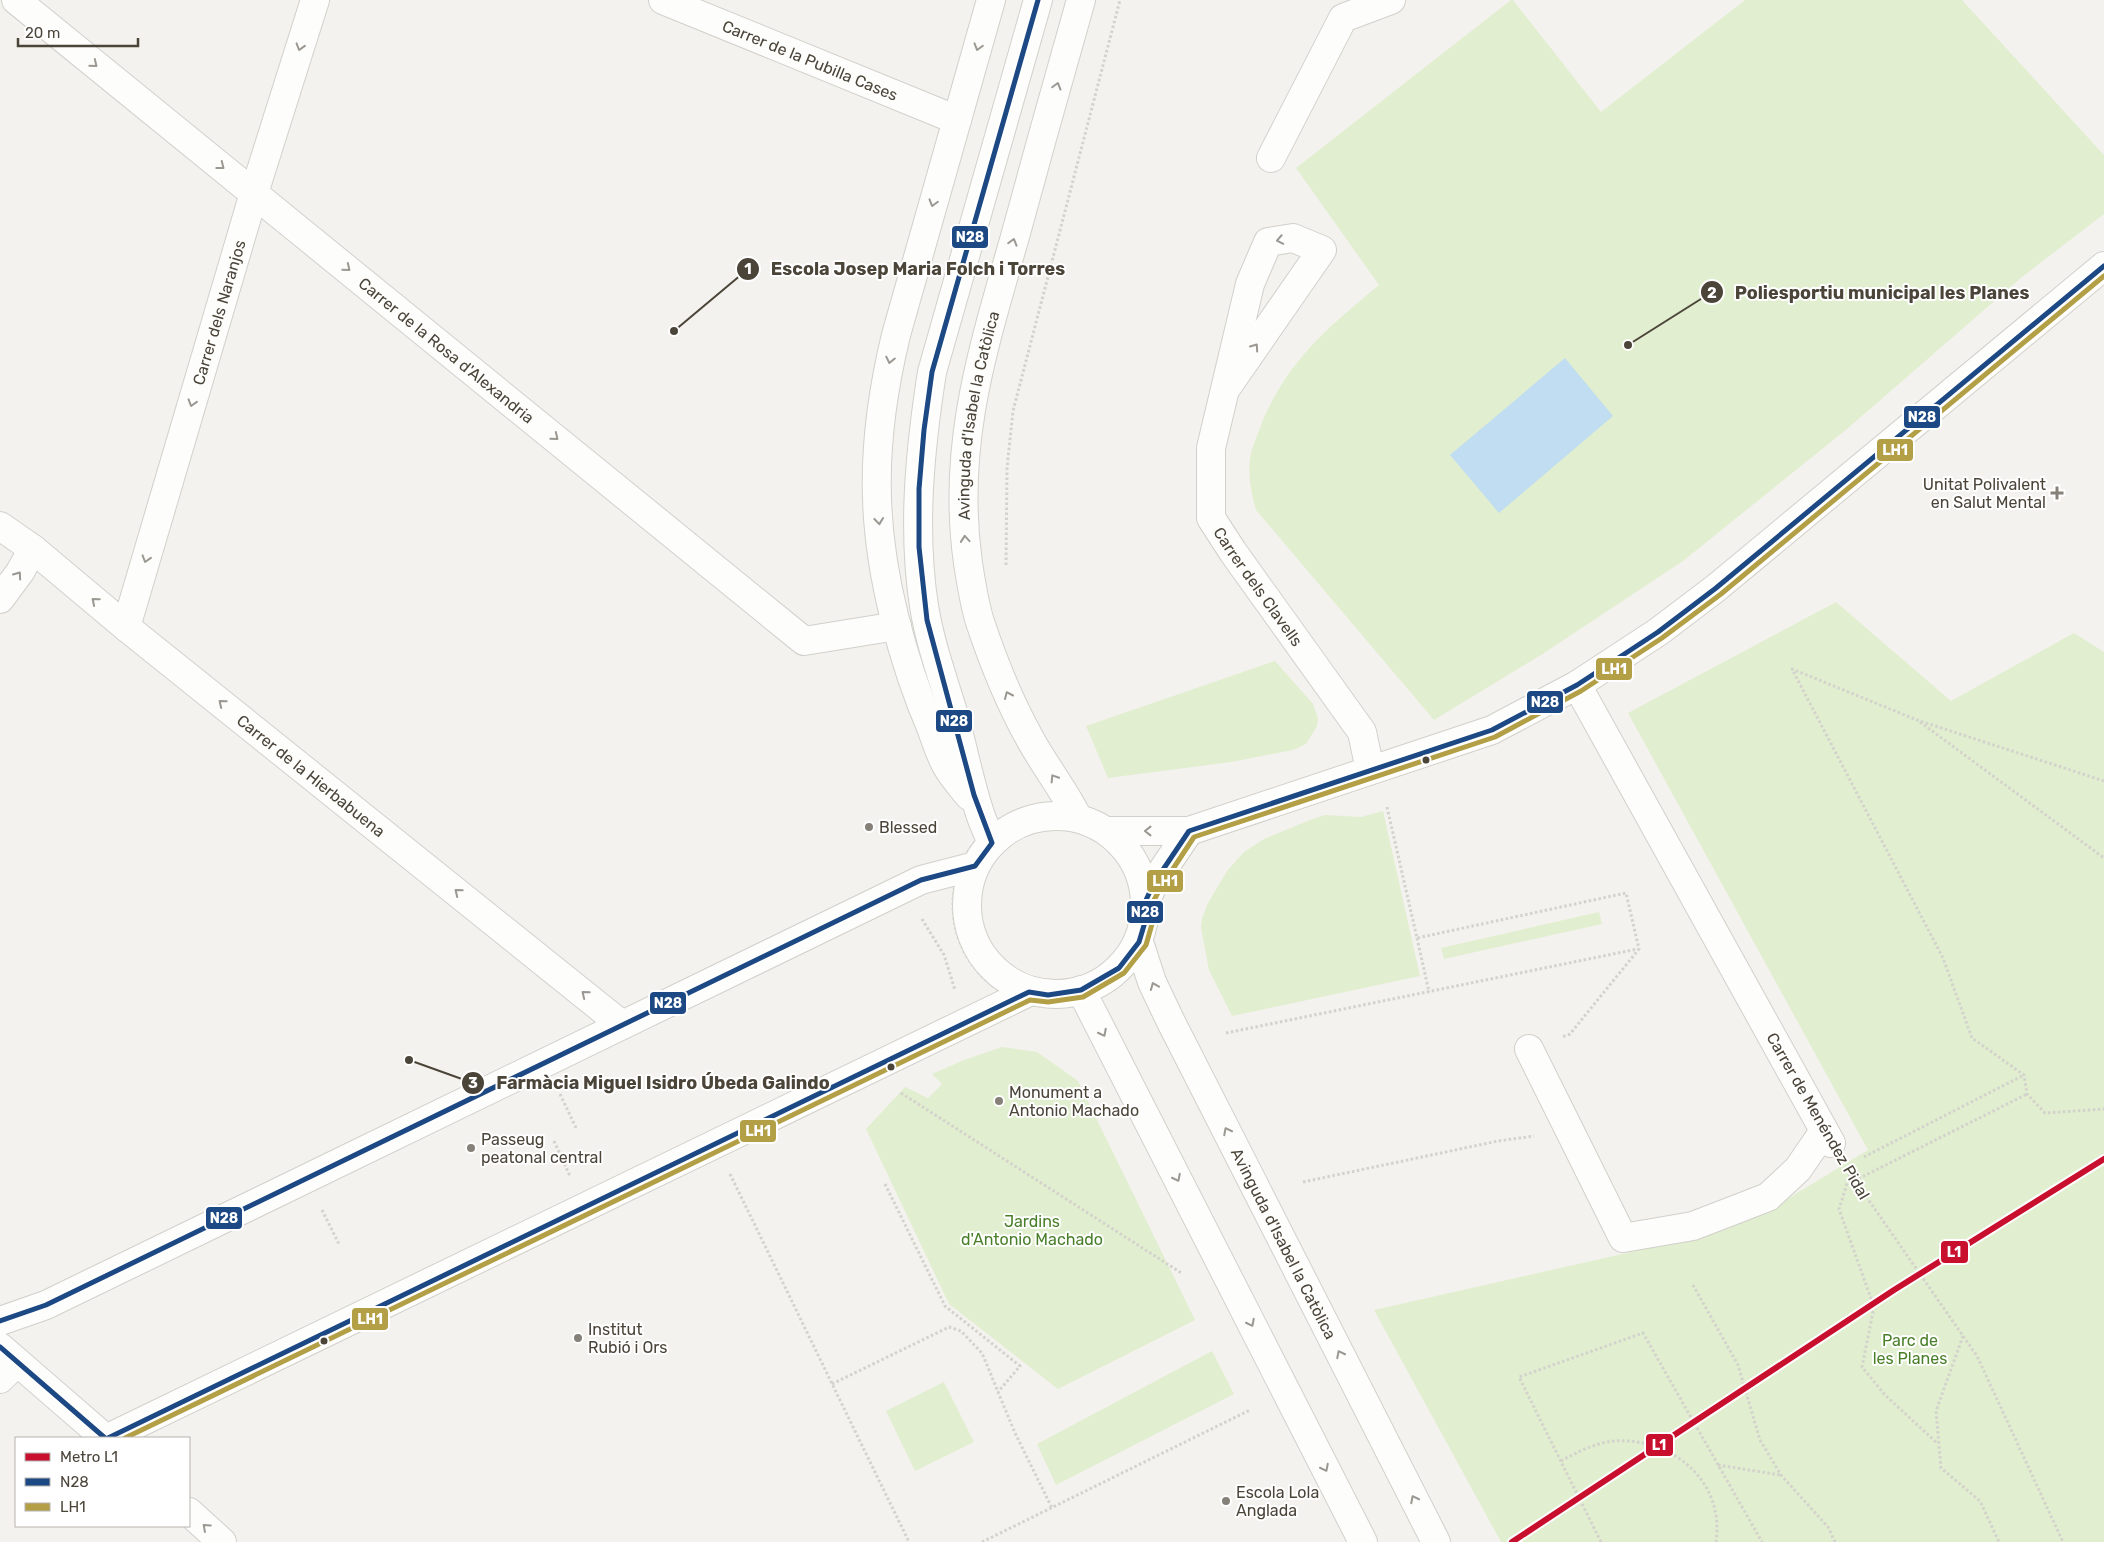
<svg xmlns="http://www.w3.org/2000/svg" width="2104" height="1542" font-family="Rubik,sans-serif">
  <style>
    .green { fill: #e1eecf }
    .water { fill: #c0ddf1 }
    .lines { fill: none; stroke-linecap: round; stroke-linejoin: round }
    .minor-casing { stroke: #d2d0cb; stroke-width: 30 }
    .path { stroke: #d3d2cc; stroke-width: 3; stroke-dasharray: 2.5 2.5; stroke-linecap: butt }
    .minor { stroke: #fdfdfc; stroke-width: 28 }
    .bus-1-casing { stroke: #fff; stroke-width: 9 }
    .bus-2-casing { stroke: #fff; stroke-width: 9 }
    .bus-1 { stroke: #1c4883; stroke-width: 5 }
    .bus-2 { stroke: #b39f46; stroke-width: 5 }
    .metro-1-casing { stroke: #fff; stroke-width: 10 }
    .metro-1 { stroke: #c8102e; stroke-width: 6 }
    .oneway { stroke: #9b9791 }
    .poi-dot { fill: #868178; stroke: #fff; stroke-width: 2 }
    .bus-dot { fill: #4b4439; stroke: #fff; stroke-width: 2 }
    .labels { text-anchor: middle; dominant-baseline: central; stroke-width: 4; stroke-linejoin: round; paint-order: stroke }
    .street-label { font-size: 16px; fill: #4b4439; stroke: #fff }
    .poi-label { font-size: 16px; fill: #4b4439; stroke: #fff; text-anchor: start }
    .park-label { font-size: 16px; fill: #4a7f2a; stroke: #fff }
    .leader { fill: none; stroke: #4b4439; stroke-width: 2 }
    .callout-dot { fill: #4b4439; stroke: #fff; stroke-width: 2 }
    .mark-label { font-size: 15px; text-anchor: middle; font-weight: bold; fill: #fff }
    .callout-label { font-size: 18px; text-anchor: middle; font-weight: bold; fill: #4b4439; stroke: #fff; stroke-width: 4; stroke-linejoin: round; paint-order: stroke }
    .line-badge { stroke: #fff; stroke-width: 2 }
    .badge-label { font-size: 14px; text-anchor: middle; font-weight: bold; fill: #fff }
  </style>
  <rect width="100%" height="100%" fill="#f4f2ee"/>
  <g class="green">
    <path d="M 1511,0 L 1513,0 L 1601,112 L 1745,0 L 1962,0 L 2104,155 L 2104,214 L 2022,277 L 1847,429 L 1683,561 L 1541,655 L 1434,720 L 1256,510 C 1251,492 1247,472 1251,453 C 1253,445 1257,436 1260,428 C 1284,364 1328,327 1379,285 L 1296,168 Z"/>
    <path d="M 1836,602 L 1951,701 L 2074,633 L 2104,652 L 2104,1542 L 1501,1542 L 1374,1310 L 1662,1245 L 1769,1210 L 1868,1150 L 1628,713 Z"/>
    <path d="M 1275,661 L 1313,704 L 1318,718 L 1317,726 L 1306,744 L 1293,750 L 1231,762 L 1108,778 L 1086,726 Z"/>
    <path d="M 1383,811 L 1420,976 L 1232,1016 L 1209,970 L 1201,928 L 1202,918 L 1208,903 L 1227,871 L 1244,852 L 1264,839 L 1310,820 L 1325,815 L 1361,817 Z"/>
    <path d="M 1599,912 L 1602,924 L 1444,959 L 1441,948 Z"/>
    <path d="M 1002,1047 L 1037,1052 L 1078,1081 L 1195,1320 L 1058,1389 L 949,1304 L 866,1129 L 905,1087 L 928,1098 L 942,1084 L 932,1074 L 964,1060 Z"/>
    <path d="M 1212,1351 L 1234,1394 L 1056,1485 L 1037,1444 Z"/>
    <path d="M 944,1382 L 974,1442 L 915,1471 L 886,1411 Z"/>
  </g>
  <path class="water" d="M 1565,358 L 1613,416 L 1499,513 L 1450,455 Z"/>
  <g class="lines">
    <defs>
      <g id="minor">
        <path id="s1" d="M 16,0 L 804,641 L 897,626"/>
        <path id="s2" d="M 663,0 L 957,120"/>
        <path d="M 1271,158 L 1343,18 L 1391,0"/>
        <path id="s3" d="M 1227,387 L 1322,250 L 1293,238 L 1268,242 L 1250,284 L 1211,448 L 1211,518 L 1233,552 L 1362,732 L 1370,770"/>
        <path id="s4" d="M 0,526 L 33,549 L 126,627 L 622,1025"/>
        <path d="M 0,599 L 20,572 L 33,549"/>
        <path id="s5" d="M 126,627 L 254,193 L 315,0"/>
        <path d="M 1577,685 L 1831,1143"/>
        <path d="M 969,796 C 961,786 952,776 946,765 C 940,754 936,742 932,730 C 902,660 879,573 877,498 C 875,443 883,389 896,335 L 991,0"/>
        <circle cx="1056" cy="905" r="89"/>
        <path id="s6" d="M 1078,818 C 1064,790 1044,765 1029,737 C 1009,701 993,661 980,622 C 974,603 971,582 968,563 C 951,443 984,346 1016,233 C 1037,155 1059,78 1081,0"/>
        <path d="M 1107,831 L 1189,831 L 1492,730 L 1577,685 L 1658,632 L 1716,588 L 2104,266"/>
        <path d="M 992,843 C 987,831 981,819 978,807 C 968,776 962,743 953,712 C 942,676 930,643 924,606 C 912,528 920,449 932,372 L 1038,0"/>
        <path d="M 1146,900 L 1154,883 L 1189,831"/>
        <path id="s7" d="M 1139,942 L 1152,982 L 1171,1022 L 1436,1542"/>
        <path d="M 1081,990 L 1363,1542"/>
        <path d="M 1529,1049 L 1623,1238 L 1693,1226 L 1768,1197 L 1798,1169 L 1824,1131"/>
        <path d="M 0,1321 L 46,1305 L 921,880 L 975,866"/>
        <path d="M 0,1347 L 105,1438"/>
        <path d="M 0,1379 L 17,1362"/>
        <path d="M 108,1438 L 1029,992"/>
        <path d="M 189,1512 L 222,1542"/>
      </g>
    </defs>
    <use href="#minor" class="minor-casing"/>
    <g class="path">
      <path d="M 1006,565 L 1007,468 L 1013,411 L 1120,0"/>
      <path d="M 1920,722 L 2104,858"/>
      <path d="M 2104,781 L 1917,720 L 1792,669 L 1943,958 L 1972,1038 L 2024,1075 L 2027,1094 L 2045,1113 L 2104,1109"/>
      <circle cx="1055" cy="905" r="102"/>
      <path d="M 1387,807 L 1417,938 L 1626,893 L 1639,949 L 1570,1034 L 1562,1037"/>
      <path d="M 922,919 L 944,955 L 955,990"/>
      <path d="M 1417,938 L 1429,992"/>
      <path d="M 1226,1033 L 1638,949"/>
      <path d="M 901,1093 L 1183,1274"/>
      <path d="M 560,1094 L 577,1130"/>
      <path d="M 554,1141 L 570,1176"/>
      <path d="M 1864,1157 L 2024,1075"/>
      <path d="M 1849,1172 L 1977,1356 L 2063,1542"/>
      <path d="M 730,1174 L 909,1542"/>
      <path d="M 1850,1174 L 1839,1209 L 1874,1307 L 1862,1367 L 1885,1395 L 1937,1443"/>
      <path d="M 1854,1181 L 2027,1094"/>
      <path d="M 1303,1182 L 1498,1141 L 1534,1136"/>
      <path d="M 885,1184 L 945,1306 L 1020,1366 L 998,1392"/>
      <path d="M 322,1210 L 339,1244"/>
      <path d="M 1693,1285 L 1738,1365 L 1760,1440 L 1781,1475 L 1828,1527 L 1835,1542"/>
      <path d="M 1963,1336 L 1936,1411 L 1941,1468 L 1980,1501 L 1999,1542"/>
      <path d="M 832,1384 L 949,1327 L 961,1331 L 982,1353 L 1015,1433 L 1052,1508"/>
      <path d="M 1561,1461 C 1577,1452 1595,1443 1614,1441 C 1672,1437 1725,1481 1716,1542"/>
      <path d="M 1718,1465 L 1780,1475"/>
      <path d="M 982,1542 L 1250,1410"/>
      <path d="M 1601,1542 L 1519,1377 L 1643,1333 L 1762,1542"/>
    </g>
    <use href="#minor" class="minor"/>
    <defs>
      <g id="bus-1">
        <path d="M 0,1321 L 46,1305 L 921,880 L 975,866 L 992,843 L 974,795 L 927,620 L 919,547 L 919,489 L 924,430 L 932,372 L 1038,0"/>
        <path d="M 0,1347 L 105,1438"/>
        <path d="M 108,1438 L 1029,992 L 1048,995 L 1081,990 L 1119,968 L 1139,942 L 1145,922 L 1146,900 L 1154,883 L 1189,831 L 1492,730 L 1577,685 L 1658,632 L 1716,588 L 2104,266"/>
      </g>
      <path id="bus-2" d="M 125,1438 L 1030,1000 L 1048,1002 L 1083,997 L 1124,973 L 1146,945 L 1152,924 L 1153,902 L 1161,887 L 1194,837 L 1495,737 L 1581,691 L 1662,638 L 1721,594 L 2104,276"/>
    </defs>
    <use href="#bus-1" class="bus-1-casing"/>
    <use href="#bus-2" class="bus-2-casing"/>
    <use href="#bus-1" class="bus-1"/>
    <use href="#bus-2" class="bus-2"/>
    <defs>
      <path id="metro-1" d="M 1512,1542 L 1894,1290 L 2104,1159"/>
    </defs>
    <use href="#metro-1" class="metro-1-casing"/>
    <use href="#metro-1" class="metro-1"/>
  </g>
  <defs><path id="oneway-chevron" d="M-2-3.5L2.5 0L-2 3.5" fill="none" stroke-width="1.6" stroke-linecap="round" stroke-linejoin="round" transform="scale(1.25)"/></defs>
  <g class="oneway">
    <use href="#oneway-chevron" transform="translate(300 47) rotate(107)"/>
    <use href="#oneway-chevron" transform="translate(978 47) rotate(106)"/>
    <use href="#oneway-chevron" transform="translate(94 64) rotate(39)"/>
    <use href="#oneway-chevron" transform="translate(1057 86) rotate(-74)"/>
    <use href="#oneway-chevron" transform="translate(221 166) rotate(38)"/>
    <use href="#oneway-chevron" transform="translate(933 203) rotate(106)"/>
    <use href="#oneway-chevron" transform="translate(1280 240) rotate(169)"/>
    <use href="#oneway-chevron" transform="translate(1013 242) rotate(-74)"/>
    <use href="#oneway-chevron" transform="translate(347 268) rotate(39)"/>
    <use href="#oneway-chevron" transform="translate(1255 347) rotate(-55)"/>
    <use href="#oneway-chevron" transform="translate(890 360) rotate(102)"/>
    <use href="#oneway-chevron" transform="translate(192 403) rotate(107)"/>
    <use href="#oneway-chevron" transform="translate(555 437) rotate(39)"/>
    <use href="#oneway-chevron" transform="translate(879 521) rotate(84)"/>
    <use href="#oneway-chevron" transform="translate(965 539) rotate(-95)"/>
    <use href="#oneway-chevron" transform="translate(146 559) rotate(107)"/>
    <use href="#oneway-chevron" transform="translate(18 575) rotate(-55)"/>
    <use href="#oneway-chevron" transform="translate(95 601) rotate(-140)"/>
    <use href="#oneway-chevron" transform="translate(1008 695) rotate(-114)"/>
    <use href="#oneway-chevron" transform="translate(222 703) rotate(-141)"/>
    <use href="#oneway-chevron" transform="translate(1054 778) rotate(-122)"/>
    <use href="#oneway-chevron" transform="translate(1148 831) rotate(180)"/>
    <use href="#oneway-chevron" transform="translate(458 892) rotate(-141)"/>
    <use href="#oneway-chevron" transform="translate(1154 986) rotate(-112)"/>
    <use href="#oneway-chevron" transform="translate(585 994) rotate(-141)"/>
    <use href="#oneway-chevron" transform="translate(1103 1033) rotate(63)"/>
    <use href="#oneway-chevron" transform="translate(1227 1131) rotate(-117)"/>
    <use href="#oneway-chevron" transform="translate(1177 1178) rotate(63)"/>
    <use href="#oneway-chevron" transform="translate(1251 1323) rotate(63)"/>
    <use href="#oneway-chevron" transform="translate(1340 1354) rotate(-117)"/>
    <use href="#oneway-chevron" transform="translate(1325 1468) rotate(63)"/>
    <use href="#oneway-chevron" transform="translate(1414 1499) rotate(-117)"/>
    <use href="#oneway-chevron" transform="translate(206 1527) rotate(-138)"/>
  </g>
  <g class="poi-dot">
    <path d="M2054.5 485.5h5v5h5v5h-5v5h-5v-5h-5v-5h5z"/>
    <circle cx="869" cy="827" r="5"/>
    <circle cx="999" cy="1101" r="5"/>
    <circle cx="471" cy="1148" r="5"/>
    <circle cx="578" cy="1338" r="5"/>
    <circle cx="1226" cy="1501" r="5"/>
  </g>
  <g class="bus-dot">
    <circle cx="1426" cy="760" r="4.5"/>
    <circle cx="891" cy="1067" r="4.5"/>
    <circle cx="324" cy="1341" r="4.5"/>
  </g>
  <g class="labels">
    <g class="street-label">
      <text stroke="none"><textPath href="#s2" startOffset="159">Carrer de la Pubilla Cases</textPath></text>
      <text stroke="none"><textPath href="#s5" startOffset="328">Carrer dels Naranjos</textPath></text>
      <text stroke="none"><textPath href="#s1" startOffset="555">Carrer de la Rosa d'Alexandria</textPath></text>
      <text stroke="none"><textPath href="#s6" startOffset="429">Avinguda d'Isabel la Catòlica</textPath></text>
      <text stroke="none"><textPath href="#s3" startOffset="591">Carrer dels Clavells</textPath></text>
      <text stroke="none"><textPath href="#s4" startOffset="399">Carrer de la Hierbabuena</textPath></text>
      <text transform="translate(1818 1116) rotate(60)">Carrer de Menéndez Pidal</text>
      <text stroke="none"><textPath href="#s7" startOffset="335">Avinguda d'Isabel la Catòlica</textPath></text>
    </g>
    <g class="poi-label">
      <text x="2046" y="484" text-anchor="end">Unitat Polivalent<tspan x="2046" dy="18">en Salut Mental</tspan></text>
      <text x="879" y="827">Blessed</text>
      <text x="1009" y="1092">Monument a<tspan x="1009" dy="18">Antonio Machado</tspan></text>
      <text x="481" y="1139">Passeug<tspan x="481" dy="18">peatonal central</tspan></text>
      <text x="588" y="1329">Institut<tspan x="588" dy="18">Rubió i Ors</tspan></text>
      <text x="1236" y="1492">Escola Lola<tspan x="1236" dy="18">Anglada</tspan></text>
    </g>
    <g class="park-label">
      <text x="1032" y="1221">Jardins<tspan x="1032" dy="18">d'Antonio Machado</tspan></text>
      <text x="1910" y="1340">Parc de<tspan x="1910" dy="18">les Planes</tspan></text>
    </g>
  </g>
  <path class="leader" d="M674 331L748 269M1628 345L1712 292M409 1060L473 1083"/>
  <g class="callout-dot">
    <circle cx="674" cy="331" r="5"/>
    <circle cx="1628" cy="345" r="5"/>
    <circle cx="409" cy="1060" r="5"/>
    <circle cx="748" cy="269" r="12"/>
    <circle cx="1712" cy="292" r="12"/>
    <circle cx="473" cy="1083" r="12"/>
  </g>
  <g class="mark-label">
    <text x="748" y="274">1</text>
    <text x="1712" y="298">2</text>
    <text x="473" y="1088">3</text>
  </g>
  <g class="callout-label">
    <text x="918" y="275">Escola Josep Maria Folch i Torres</text>
    <text x="1882" y="299">Poliesportiu municipal les Planes</text>
    <text x="663" y="1089">Farmàcia Miguel Isidro Úbeda Galindo</text>
  </g>
  <g class="line-badge">
    <rect x="951" y="225" width="38" height="24" rx="5" fill="#1c4883"/>
    <rect x="1903" y="405" width="38" height="24" rx="5" fill="#1c4883"/>
    <rect x="1876" y="438" width="38" height="24" rx="5" fill="#b39f46"/>
    <rect x="1595" y="657" width="38" height="24" rx="5" fill="#b39f46"/>
    <rect x="1526" y="690" width="38" height="24" rx="5" fill="#1c4883"/>
    <rect x="935" y="709" width="38" height="24" rx="5" fill="#1c4883"/>
    <rect x="1146" y="869" width="38" height="24" rx="5" fill="#b39f46"/>
    <rect x="1126" y="900" width="38" height="24" rx="5" fill="#1c4883"/>
    <rect x="649" y="991" width="38" height="24" rx="5" fill="#1c4883"/>
    <rect x="739" y="1119" width="38" height="24" rx="5" fill="#b39f46"/>
    <rect x="205" y="1206" width="38" height="24" rx="5" fill="#1c4883"/>
    <rect x="1940" y="1240" width="29" height="24" rx="5" fill="#c8102e"/>
    <rect x="351" y="1307" width="38" height="24" rx="5" fill="#b39f46"/>
    <rect x="1645" y="1433" width="29" height="24" rx="5" fill="#c8102e"/>
  </g>
  <g class="badge-label">
    <text x="970" y="242">N28</text>
    <text x="1922" y="422">N28</text>
    <text x="1895" y="455">LH1</text>
    <text x="1614" y="674">LH1</text>
    <text x="1545" y="707">N28</text>
    <text x="954" y="726">N28</text>
    <text x="1165" y="886">LH1</text>
    <text x="1145" y="917">N28</text>
    <text x="668" y="1008">N28</text>
    <text x="758" y="1136">LH1</text>
    <text x="224" y="1223">N28</text>
    <text x="1954" y="1257">L1</text>
    <text x="370" y="1324">LH1</text>
    <text x="1659" y="1450">L1</text>
  </g>
  <rect x="15" y="1437" width="175" height="90" fill="#ffffff" stroke="#b7b4b0"/>
  <rect x="25" y="1453" width="25" height="8" fill="#c8102e" stroke="#b7b4b0"/>
  <text x="60" y="1462" font-size="15" fill="#4b4439">Metro L1</text>
  <rect x="25" y="1478" width="25" height="8" fill="#1c4883" stroke="#b7b4b0"/>
  <text x="60" y="1487" font-size="15" fill="#4b4439">N28</text>
  <rect x="25" y="1503" width="25" height="8" fill="#b39f46" stroke="#b7b4b0"/>
  <text x="60" y="1512" font-size="15" fill="#4b4439">LH1</text>
  <path d="M18 38v8h120v-8" fill="none" stroke="#4b4439" stroke-width="2.5"/>
  <text x="25" y="38" font-size="15" fill="#4b4439" stroke="#ffffff" stroke-width="4" paint-order="stroke">20 m</text>
</svg>
